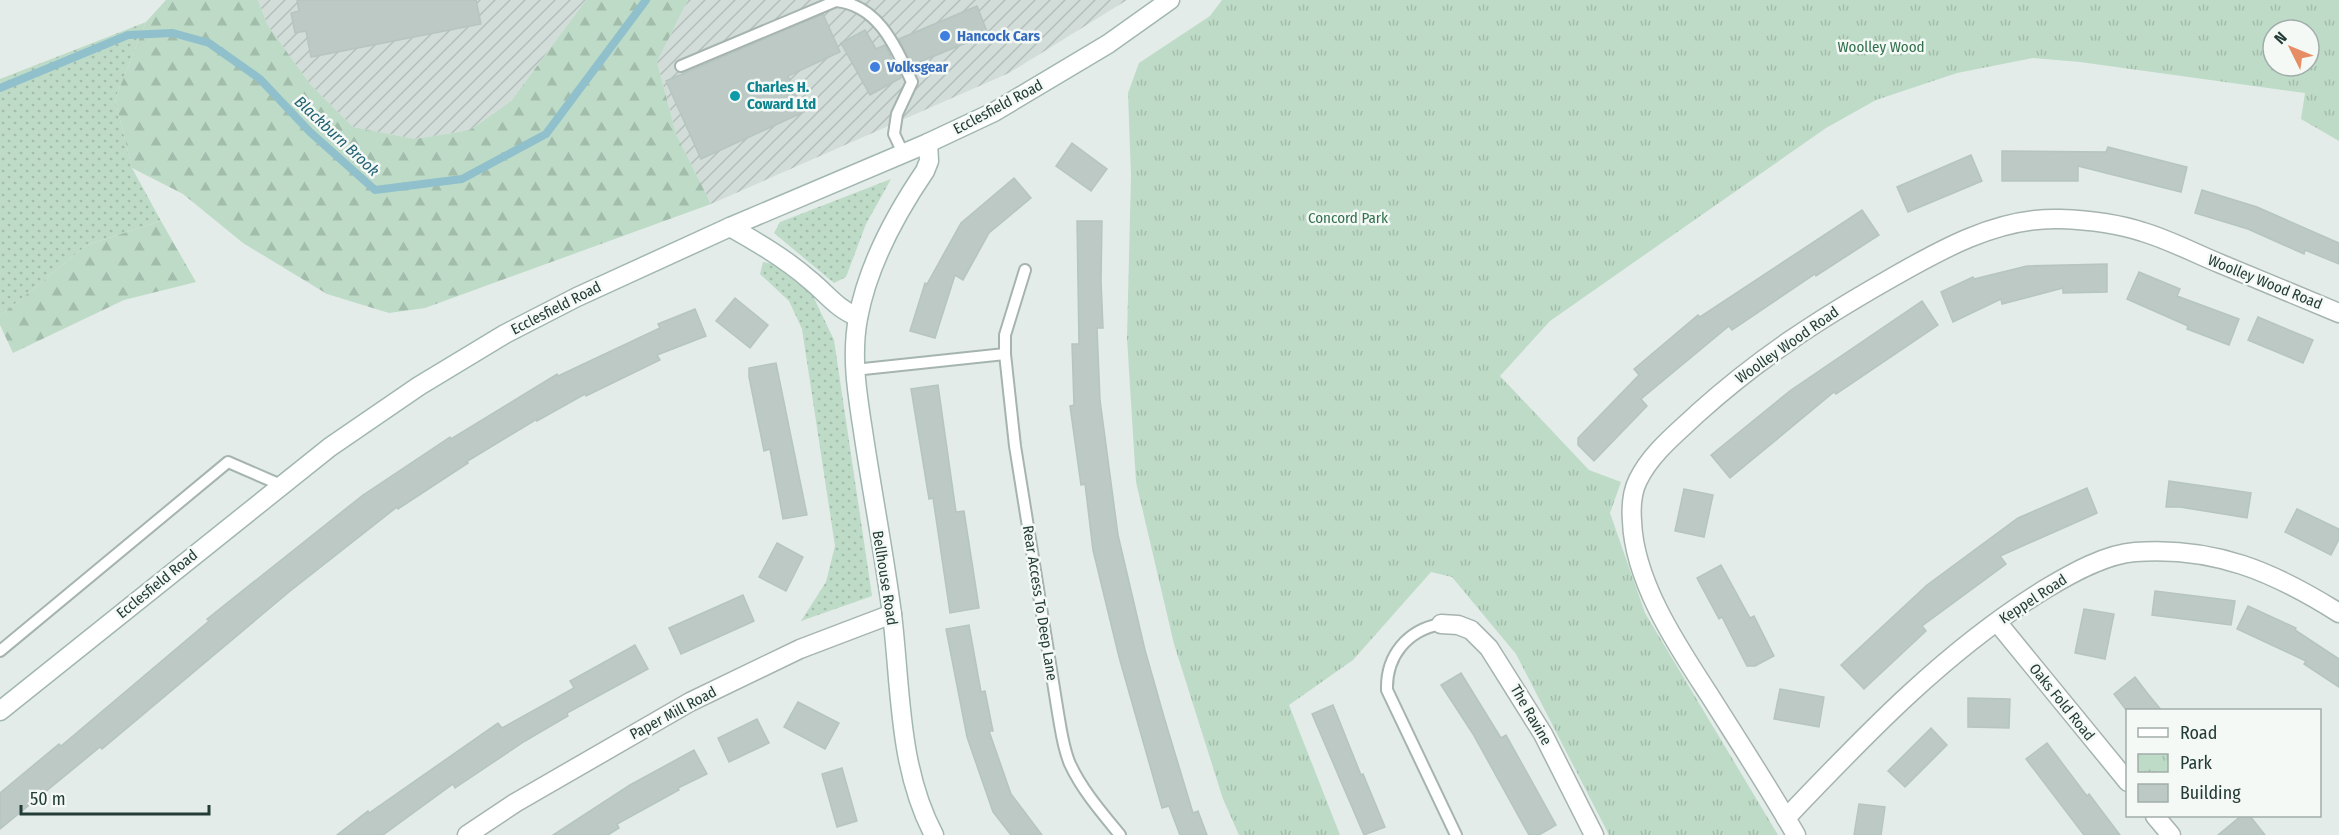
<svg xmlns="http://www.w3.org/2000/svg" width="2339" height="835" font-family="'Fira Sans Condensed',sans-serif">
  <style>
    .industrial { fill: url(#industrial-furrows) }
    .grass { fill: url(#grass-dots) }
    .forest { fill: url(#forest-firs) }
    .park { fill: url(#park-tufts); fill-rule: evenodd }
    .lines { fill: none; stroke-linecap: round; stroke-linejoin: round }
    .stream { stroke: #90c0cc; stroke-width: 8 }
    .building { fill: #bcc9c5; stroke: #b6c5c0; stroke-width: 1.5 }
    .service-casing { stroke: #a6b4b0; stroke-width: 14 }
    .minor-casing { stroke: #a6b4b0; stroke-width: 21 }
    .secondary-casing { stroke: #a2b7b1; stroke-width: 21 }
    .service { stroke: #fff; stroke-width: 10 }
    .minor { stroke: #fff; stroke-width: 18 }
    .secondary { stroke: #fff; stroke-width: 18 }
    .shop-dot { fill: #3f7fe0; stroke: #f4f9f6; stroke-width: 2 }
    .culture-dot { fill: #0f9aa8; stroke: #f4f9f6; stroke-width: 2 }
    .labels { text-anchor: middle; dominant-baseline: central; stroke-width: 5; stroke-linejoin: round; paint-order: stroke }
    .shop-label { font-size: 15px; font-weight: bold; fill: #366cbe; stroke: #f4f9f6; text-anchor: start }
    .park-label { font-size: 15px; fill: #32704d; stroke: #f4f9f6 }
    .culture-label { font-size: 15px; font-weight: bold; fill: #0d838f; stroke: #f4f9f6; text-anchor: start }
    .street-label { font-size: 15px; fill: #243c37; stroke: #f4f9f6 }
    .water-label { font-size: 16px; font-style: italic; fill: #236273; stroke: #f4f9f6 }
  </style>
  <defs>
    <pattern id="industrial-furrows" width="10" height="10" patternUnits="userSpaceOnUse" patternTransform="scale(1.5)"><rect width="10" height="10" fill="#d2dcd8"/><path d="M-1 1l2-2M0 10L10 0M9 11l2-2" fill="none" stroke="#b4beba"/></pattern>
    <pattern id="grass-dots" width="8" height="8" patternUnits="userSpaceOnUse" patternTransform="scale(1.5)"><rect width="8" height="8" fill="#bedbc7"/><path d="M2 2h.1M6 6h.1" fill="none" stroke="#a3bdac" stroke-width="1.8" stroke-linecap="round"/></pattern>
    <pattern id="forest-firs" width="22" height="20" patternUnits="userSpaceOnUse" patternTransform="scale(1.5)"><rect width="22" height="20" fill="#bedbc7"/><path d="M5 1l3.5 6h-7zM16 11l3.5 6h-7z" fill="#a3bdac"/></pattern>
    <pattern id="park-tufts" width="24" height="20" patternUnits="userSpaceOnUse" patternTransform="scale(1.5)"><rect width="24" height="20" fill="#bedbc7"/><path d="M3 7l-1-3M5 7V3M7 7l1-3M15 17l-1-3M17 17v-4M19 17l1-3" fill="none" stroke="#a3bdac"/></pattern>
  </defs>
  <rect width="100%" height="100%" fill="#e3ece9"/>
  <g class="industrial">
    <path d="M 258,0 L 586,0 L 511,101 L 470,130 L 415,139 L 353,127 L 309,83 L 267,24 Z"/>
    <path d="M 688,0 L 1127,0 L 1009,73 L 711,204 L 676,134 L 657,62 Z"/>
  </g>
  <g class="grass">
    <path d="M 146,22 L 115,99 L 132,168 L 161,221 L 87,245 L 0,316 L 0,79 Z"/>
    <path d="M 891,179 L 866,224 L 846,277 L 834,283 L 774,233 L 780,222 Z"/>
    <path d="M 763,262 L 773,264 L 812,294 L 834,340 L 872,596 L 801,621 L 826,582 L 835,546 L 802,329 L 789,301 L 760,274 Z"/>
  </g>
  <g class="forest">
    <path d="M 166,0 L 258,0 L 267,24 L 309,83 L 353,127 L 415,139 L 470,130 L 511,101 L 586,0 L 688,0 L 657,62 L 676,134 L 711,204 L 425,308 L 389,313 L 327,294 L 243,243 L 183,194 L 132,168 L 115,99 L 146,22 Z"/>
    <path d="M 161,221 L 196,282 L 124,300 L 13,353 L 0,325 L 0,316 L 87,245 Z"/>
  </g>
  <path class="park" d="M 1222,0 L 2339,0 L 2339,141 L 2301,119 L 2305,93 L 2080,62 L 2033,58 L 1957,73 L 1876,100 L 1826,128 L 1550,321 L 1500,376 L 1589,470 L 1621,482 L 1610,513 L 1645,613 L 1778,835 L 1609,835 L 1516,654 L 1452,577 L 1431,572 L 1353,660 L 1289,705 L 1340,835 L 1239,835 L 1223,799 L 1174,644 L 1136,482 L 1127,338 L 1131,176 L 1128,93 L 1139,63 L 1210,16 ZM 2273,30 L 2309,30 L 2309,66 L 2273,66 Z"/>
  <g class="lines">
    <path class="stream" d="M 0,88 L 128,35 L 173,33 L 209,43 L 260,79 L 310,132 L 375,190 L 462,179 L 546,134 L 646,0"/>
  </g>
  <g class="building">
    <path d="M 297,0 L 476,0 L 481,24 L 311,57 L 306,31 L 295,33 L 291,13 L 299,11 Z"/>
    <path d="M 977,6 L 988,34 L 912,65 L 899,39 Z"/>
    <path d="M 823,14 L 840,52 L 788,76 L 804,112 L 701,159 L 666,81 Z"/>
    <path d="M 865,30 L 876,49 L 885,45 L 901,78 L 870,95 L 841,43 Z"/>
    <path d="M 1072,143 L 1107,169 L 1091,191 L 1056,166 Z"/>
    <path d="M 2108,147 L 2187,167 L 2181,192 L 2078,166 L 2078,181 L 2002,181 L 2002,151 L 2106,152 Z"/>
    <path d="M 1971,155 L 1982,181 L 1908,212 L 1897,187 Z"/>
    <path d="M 1014,178 L 1031,198 L 989,233 L 963,280 L 955,275 L 935,338 L 910,331 L 925,283 L 927,284 L 961,223 Z"/>
    <path d="M 2202,190 L 2257,207 L 2339,243 L 2339,264 L 2305,250 L 2304,254 L 2248,229 L 2195,213 Z"/>
    <path d="M 1862,210 L 1879,235 L 1816,276 L 1815,274 L 1732,330 L 1729,326 L 1641,399 L 1647,406 L 1594,461 L 1578,445 L 1578,438 L 1639,375 L 1634,369 L 1698,315 L 1700,317 Z"/>
    <path d="M 1077,221 L 1102,221 L 1101,281 L 1103,328 L 1097,328 L 1100,400 L 1118,535 L 1145,650 L 1164,717 L 1193,813 L 1198,811 L 1207,835 L 1180,835 L 1169,806 L 1162,808 L 1119,657 L 1093,550 L 1085,484 L 1081,485 L 1070,406 L 1074,405 L 1072,344 L 1079,344 Z"/>
    <path d="M 2107,264 L 2107,292 L 2063,293 L 2063,288 L 2002,304 L 2001,299 L 1953,322 L 1941,292 L 1973,277 L 1974,279 L 2027,266 Z"/>
    <path d="M 2139,272 L 2180,289 L 2177,296 L 2239,319 L 2229,345 L 2187,329 L 2188,326 L 2127,299 Z"/>
    <path d="M 735,298 L 768,325 L 750,348 L 716,321 Z"/>
    <path d="M 1922,301 L 1938,325 L 1836,394 L 1834,392 L 1730,478 L 1711,455 L 1791,390 Z"/>
    <path d="M 695,309 L 706,336 L 657,355 L 660,360 L 586,396 L 585,394 L 537,421 L 537,419 L 466,462 L 468,463 L 398,509 L 397,507 L 289,592 L 102,749 L 100,747 L 0,829 L 0,793 L 59,744 L 61,746 L 209,621 L 207,619 L 363,495 L 450,437 L 451,439 L 557,374 L 558,376 L 660,328 L 658,324 Z"/>
    <path d="M 2258,317 L 2313,340 L 2303,363 L 2248,340 Z"/>
    <path d="M 776,363 L 807,515 L 783,519 L 770,449 L 764,451 L 749,377 L 749,368 Z"/>
    <path d="M 938,385 L 956,512 L 964,511 L 979,608 L 950,613 L 933,498 L 929,499 L 911,389 Z"/>
    <path d="M 2169,481 L 2251,493 L 2247,518 L 2180,507 L 2166,507 Z"/>
    <path d="M 2087,488 L 2097,513 L 2000,556 L 2006,564 L 1922,626 L 1926,631 L 1864,689 L 1841,665 L 1927,585 L 2018,518 Z"/>
    <path d="M 1684,489 L 1713,495 L 1704,537 L 1675,531 Z"/>
    <path d="M 2297,509 L 2339,529 L 2339,539 L 2331,555 L 2285,532 Z"/>
    <path d="M 777,543 L 803,557 L 786,591 L 759,577 Z"/>
    <path d="M 1721,565 L 1750,618 L 1754,616 L 1774,656 L 1755,666 L 1747,666 L 1722,617 L 1719,619 L 1697,578 Z"/>
    <path d="M 2155,591 L 2235,601 L 2231,625 L 2152,615 Z"/>
    <path d="M 743,595 L 754,621 L 681,654 L 669,628 Z"/>
    <path d="M 2248,606 L 2296,628 L 2295,630 L 2339,659 L 2339,687 L 2304,664 L 2306,661 L 2237,629 Z"/>
    <path d="M 2084,609 L 2114,614 L 2105,659 L 2075,653 Z"/>
    <path d="M 969,625 L 981,692 L 985,691 L 993,731 L 989,731 L 1011,794 L 1042,835 L 1011,835 L 993,812 L 967,737 L 946,629 Z"/>
    <path d="M 635,645 L 648,669 L 567,713 L 568,716 L 525,741 L 455,788 L 453,784 L 383,835 L 337,835 L 368,811 L 369,813 L 498,723 L 502,728 L 574,688 L 570,681 Z"/>
    <path d="M 1461,673 L 1501,738 L 1506,735 L 1556,825 L 1539,835 L 1529,835 L 1473,734 L 1441,685 Z"/>
    <path d="M 2135,677 L 2148,694 L 2162,711 L 2127,711 L 2114,694 Z"/>
    <path d="M 1780,689 L 1824,697 L 1819,727 L 1774,719 Z"/>
    <path d="M 1968,698 L 2010,699 L 2009,728 L 1968,727 Z"/>
    <path d="M 798,702 L 839,723 L 825,749 L 784,727 Z"/>
    <path d="M 1333,705 L 1361,775 L 1363,774 L 1385,827 L 1364,835 L 1312,714 Z"/>
    <path d="M 757,719 L 769,743 L 729,762 L 718,738 Z"/>
    <path d="M 1931,728 L 1947,745 L 1905,787 L 1888,771 Z"/>
    <path d="M 2047,743 L 2087,796 L 2089,794 L 2120,835 L 2084,835 L 2026,759 Z"/>
    <path d="M 694,750 L 707,774 L 678,788 L 679,790 L 617,824 L 619,828 L 608,835 L 553,835 L 630,785 Z"/>
    <path d="M 842,768 L 857,821 L 837,827 L 822,774 Z"/>
    <path d="M 1859,804 L 1885,807 L 1881,835 L 1854,835 Z"/>
    <path d="M 2241,816 L 2250,816 L 2265,835 L 2218,835 Z"/>
  </g>
  <g class="lines">
    <defs>
      <g id="service">
        <path d="M 681,66 L 836,1 C 879,5 896,48 912,82 L 897,114 L 894,134 L 903,153"/>
        <path d="M 1025,270 L 1005,335 L 1005,354 L 1015,446 L 1058,713 C 1061,730 1063,748 1070,764 C 1082,790 1102,813 1120,835"/>
        <path d="M 854,370 L 1005,354"/>
        <path d="M 1441,624 C 1407,630 1386,656 1387,690 L 1456,835"/>
        <path d="M 0,651 L 228,462 L 281,485"/>
      </g>
      <g id="minor">
        <path d="M 1997,622 L 2128,782"/>
        <path d="M 1441,624 L 1458,625 L 1471,630 L 1489,648 L 1543,734 L 1594,835"/>
        <path d="M 2155,816 L 2171,835"/>
        <path d="M 1786,818 C 1866,734 1948,648 2047,588 C 2072,573 2106,554 2135,552 C 2214,546 2274,572 2339,613"/>
        <path d="M 467,835 L 515,803 L 690,702 L 800,649 L 892,614"/>
        <path d="M 1796,835 C 1769,788 1739,742 1710,696 C 1678,647 1634,582 1632,521 C 1631,508 1632,492 1638,480 C 1651,453 1677,433 1698,413 C 1758,359 1816,321 1886,281 C 1938,251 1997,217 2060,219 C 2088,220 2116,223 2143,232 C 2170,240 2196,254 2221,264 C 2261,281 2300,297 2339,313"/>
      </g>
      <g id="secondary">
        <path d="M 928,143 L 929,161 L 925,171 C 895,215 868,265 858,318 C 851,356 857,393 863,431 C 872,492 884,553 892,614 C 901,688 898,767 934,835"/>
        <path d="M 730,227 C 759,243 786,259 811,281 C 827,294 837,309 858,317"/>
        <path d="M 0,711 L 330,447 L 419,386 L 505,334 L 577,297 L 730,227 L 928,143 L 994,112 L 1108,44 L 1170,0"/>
      </g>
    </defs>
    <use href="#service" class="service-casing"/>
    <use href="#minor" class="minor-casing"/>
    <use href="#secondary" class="secondary-casing"/>
    <use href="#service" class="service"/>
    <use href="#minor" class="minor"/>
    <use href="#secondary" class="secondary"/>
  </g>
  <g class="shop-dot">
    <circle cx="945" cy="36" r="6"/>
    <circle cx="875" cy="67" r="6"/>
  </g>
  <circle class="culture-dot" cx="735" cy="96" r="6"/>
  <g class="labels">
    <g class="shop-label">
      <text x="957" y="36">Hancock Cars</text>
      <text x="887" y="67">Volksgear</text>
    </g>
    <g class="park-label">
      <text x="1881" y="47">Woolley Wood</text>
      <text x="1348" y="218">Concord Park</text>
    </g>
    <g class="culture-label">
      <text x="747" y="87">Charles H.<tspan x="747" dy="17">Coward Ltd</tspan></text>
    </g>
    <g class="street-label">
      <text transform="translate(998 107) rotate(-28)">Ecclesfield Road</text>
      <text transform="translate(2265 282) rotate(22)">Woolley Wood Road</text>
      <text transform="translate(556 308) rotate(-27)">Ecclesfield Road</text>
      <text transform="translate(1787 345) rotate(-35)">Woolley Wood Road</text>
      <text transform="translate(885 578) rotate(81)">Bellhouse Road</text>
      <text transform="translate(157 584) rotate(-39)">Ecclesfield Road</text>
      <text transform="translate(2033 599) rotate(-33)">Keppel Road</text>
      <text transform="translate(1040 603) rotate(81)">Rear Access To Deep Lane</text>
      <text transform="translate(2062 702) rotate(51)">Oaks Fold Road</text>
      <text transform="translate(673 713) rotate(-28)">Paper Mill Road</text>
      <text transform="translate(1531 715) rotate(60)">The Ravine</text>
    </g>
    <g class="water-label">
      <text transform="translate(337 136) rotate(43)">Blackburn Brook</text>
    </g>
  </g>
  <rect x="2126" y="709" width="195" height="108" fill="#f4f9f6" stroke="#a1adaa" stroke-width="1.5"/>
  <rect x="2138" y="728" width="30" height="9" fill="#ffffff" stroke="#a1adaa" stroke-width="1.5"/>
  <text x="2180" y="739" font-size="18" fill="#243c37">Road</text>
  <rect x="2138" y="754" width="30" height="18" fill="url(#park-tufts)" stroke="#a1adaa" stroke-width="1.5"/>
  <text x="2180" y="769" font-size="18" fill="#243c37">Park</text>
  <rect x="2138" y="784" width="30" height="18" fill="#bcc9c5" stroke="#a1adaa" stroke-width="1.5"/>
  <text x="2180" y="799" font-size="18" fill="#243c37">Building</text>
  <g transform="translate(2291 48) rotate(313)"><circle r="28" fill="#f4f9f6" stroke="#a1adaa" stroke-width="1.5"/>
  <path d="M0-4.5L10 22L0 15L-10 22Z" fill="#e78d66"/>
  <text y="-9" font-size="16" font-weight="bold" text-anchor="middle" fill="#243c37">N</text>
  </g>
  <path d="M21 805v9h188v-9" fill="none" stroke="#243c37" stroke-width="3"/>
  <text x="30" y="805" font-size="18" fill="#243c37" stroke="#f4f9f6" stroke-width="4.5" paint-order="stroke">50 m</text>
</svg>
